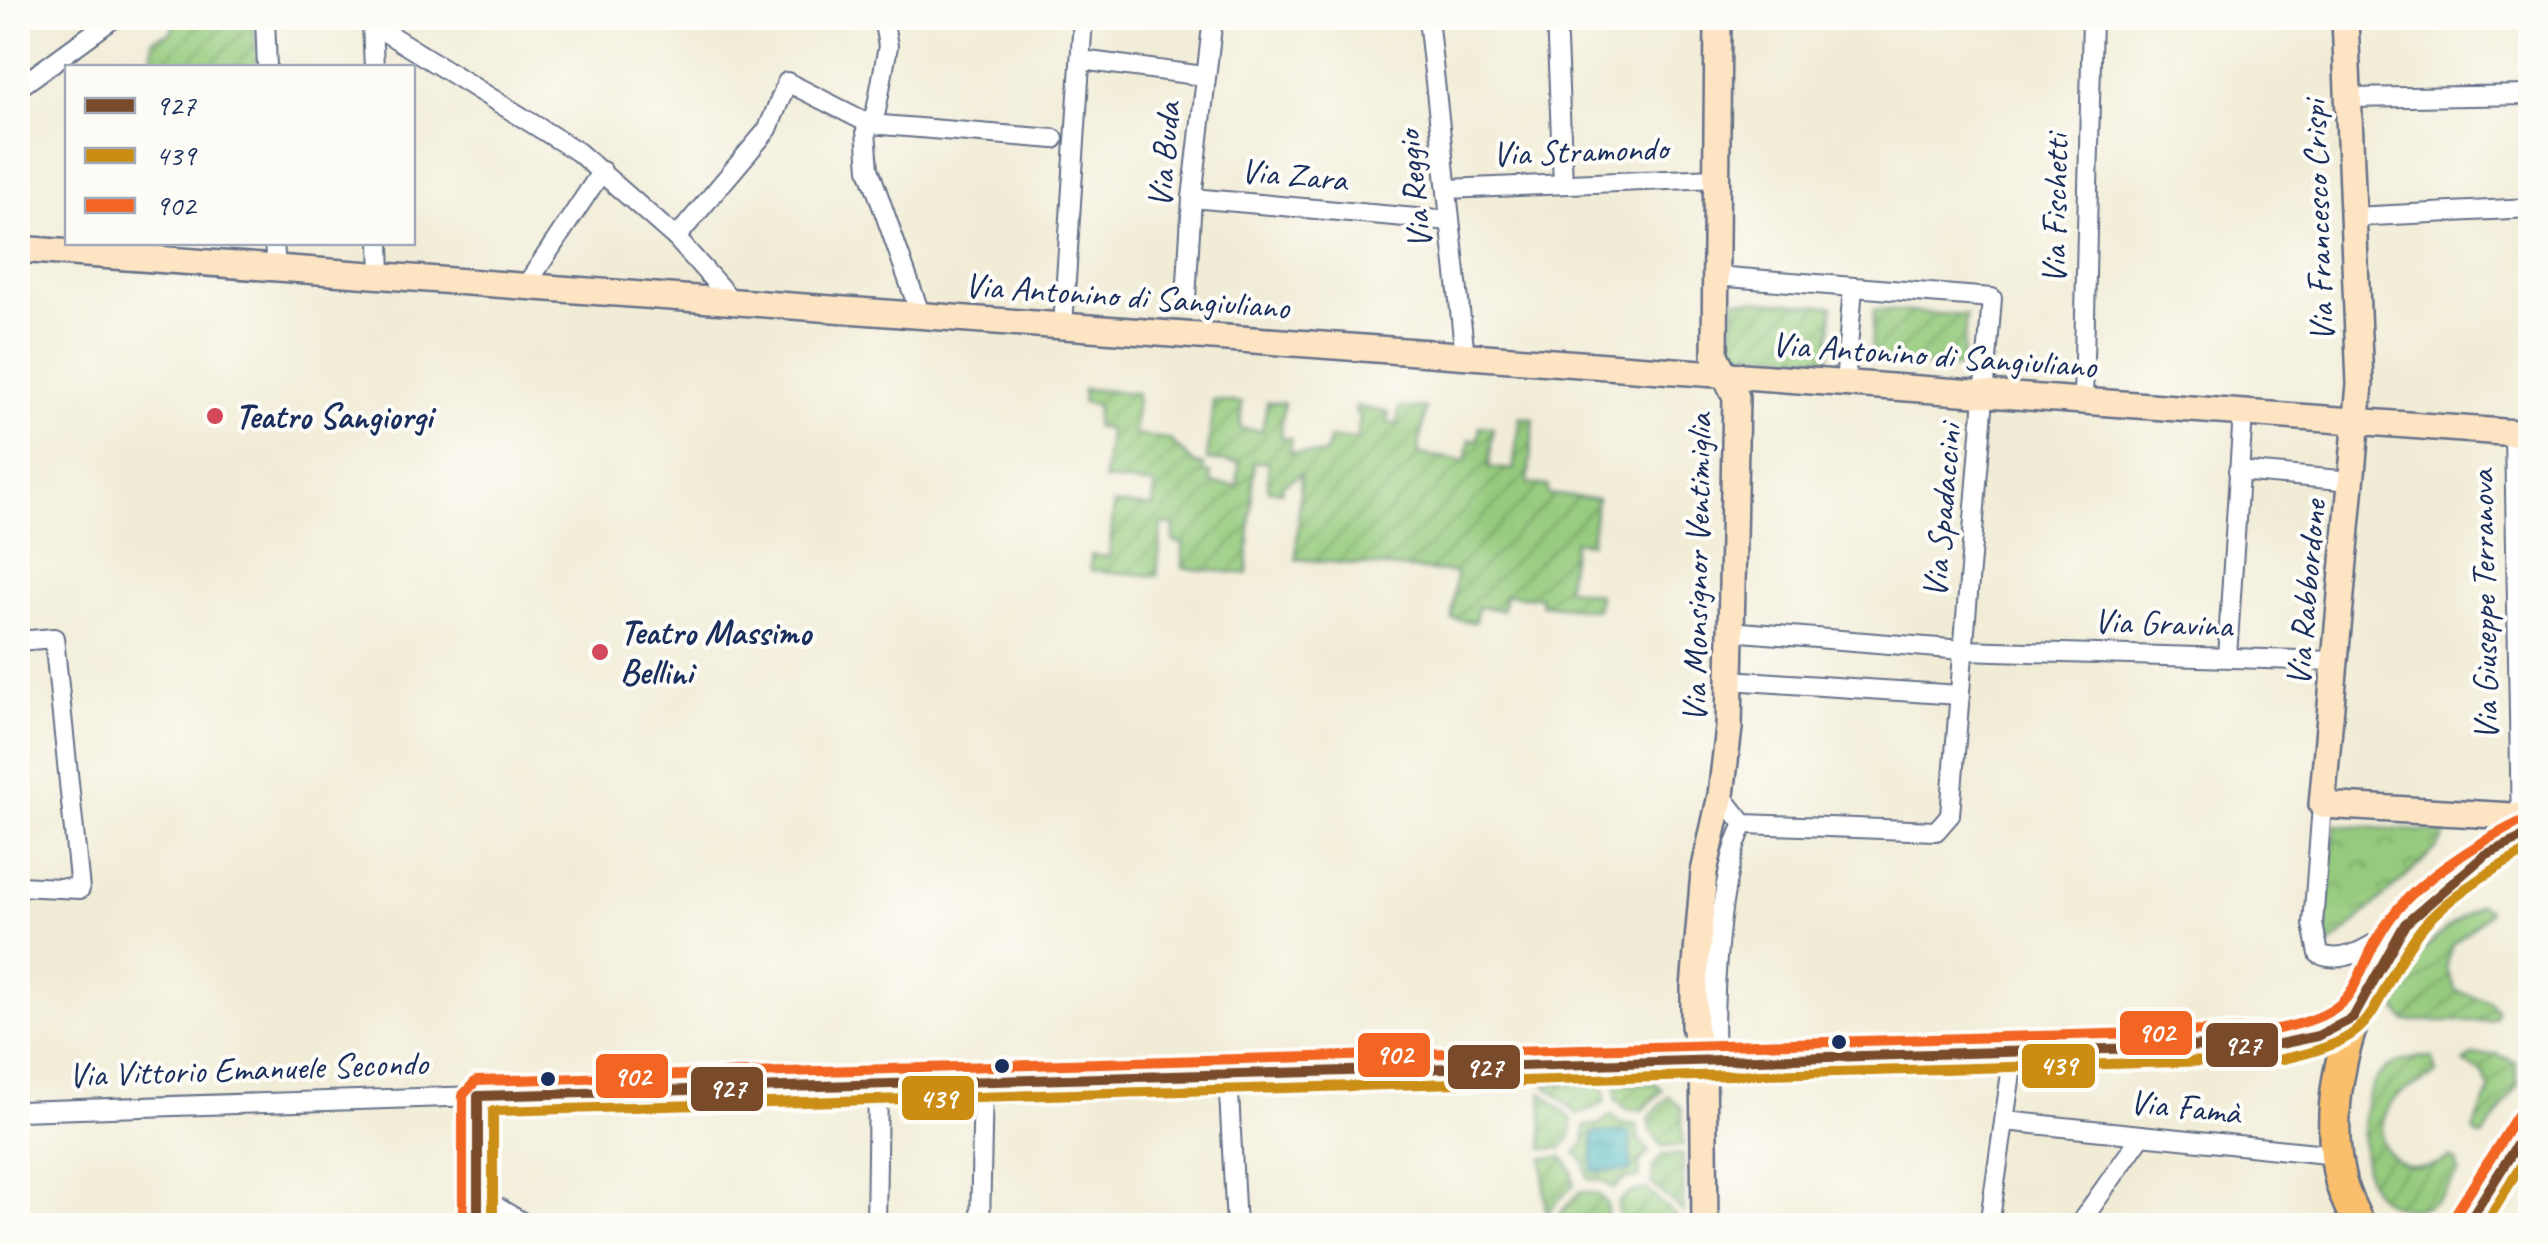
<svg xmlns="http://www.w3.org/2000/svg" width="2548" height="1243" font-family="Caveat,sans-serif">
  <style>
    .park { fill: url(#park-crowns); stroke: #587d6e; stroke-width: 2.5 }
    .garden { fill: url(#garden-furrows); stroke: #587d6e; stroke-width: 2.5 }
    .water { fill: url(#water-ripples); stroke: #30728d; stroke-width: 2.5 }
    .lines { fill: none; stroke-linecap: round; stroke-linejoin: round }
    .street-casing { stroke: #667188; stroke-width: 22 }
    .secondary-casing { stroke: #667188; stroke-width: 30 }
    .primary-casing { stroke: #667188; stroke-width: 35 }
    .street { stroke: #fff; stroke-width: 18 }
    .secondary { stroke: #fde5c4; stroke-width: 25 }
    .primary { stroke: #f9bf6c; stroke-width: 30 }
    .bus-1-casing { stroke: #fdfcf7; stroke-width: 18 }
    .bus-2-casing { stroke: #fdfcf7; stroke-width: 18 }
    .bus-3-casing { stroke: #fdfcf7; stroke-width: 18 }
    .bus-1 { stroke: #7a4b2a; stroke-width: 10 }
    .bus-2 { stroke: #cb8e13; stroke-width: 10 }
    .bus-3 { stroke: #f26522; stroke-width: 10 }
    .poi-dot { fill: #d1495b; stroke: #fdfcf7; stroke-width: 4 }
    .bus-dot { fill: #1b2f5e; stroke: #fdfcf7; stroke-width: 4 }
    .labels { text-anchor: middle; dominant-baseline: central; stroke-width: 8; stroke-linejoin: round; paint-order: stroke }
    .street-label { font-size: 35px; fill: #1b2f5e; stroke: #fdfcf7 }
    .poi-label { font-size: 35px; font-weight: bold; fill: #1b2f5e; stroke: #fdfcf7; text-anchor: start }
    .line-badge { stroke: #fdfcf7; stroke-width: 4 }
    .badge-label { font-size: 28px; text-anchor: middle; font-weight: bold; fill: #fff }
  </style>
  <defs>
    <pattern id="park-crowns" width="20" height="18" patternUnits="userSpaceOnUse" patternTransform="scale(2.5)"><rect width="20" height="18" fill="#95cb7d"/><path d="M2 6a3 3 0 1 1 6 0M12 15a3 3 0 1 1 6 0" fill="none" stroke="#79a56a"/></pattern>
    <pattern id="garden-furrows" width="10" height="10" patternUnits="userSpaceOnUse" patternTransform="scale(2.5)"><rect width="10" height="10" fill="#95cb7d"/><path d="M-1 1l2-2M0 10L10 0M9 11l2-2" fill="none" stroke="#79a56a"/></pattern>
    <pattern id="water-ripples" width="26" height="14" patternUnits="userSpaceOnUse" patternTransform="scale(2.5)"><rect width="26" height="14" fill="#45b4bc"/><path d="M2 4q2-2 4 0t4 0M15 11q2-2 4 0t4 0" fill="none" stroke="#39939c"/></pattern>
  </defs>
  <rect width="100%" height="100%" fill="#fdfcf7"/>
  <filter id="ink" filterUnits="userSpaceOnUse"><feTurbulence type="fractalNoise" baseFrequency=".01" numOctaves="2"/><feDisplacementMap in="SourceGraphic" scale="20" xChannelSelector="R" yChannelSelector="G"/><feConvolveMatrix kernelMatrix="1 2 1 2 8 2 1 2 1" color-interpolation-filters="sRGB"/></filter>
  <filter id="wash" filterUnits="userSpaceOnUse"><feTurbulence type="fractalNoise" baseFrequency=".0048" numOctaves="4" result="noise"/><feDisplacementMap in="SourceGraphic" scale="40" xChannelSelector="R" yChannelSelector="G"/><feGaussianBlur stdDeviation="2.25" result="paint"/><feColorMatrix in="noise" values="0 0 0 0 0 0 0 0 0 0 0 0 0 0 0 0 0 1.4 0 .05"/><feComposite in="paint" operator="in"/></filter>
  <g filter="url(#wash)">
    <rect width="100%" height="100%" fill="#f1ecd6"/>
    <path class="park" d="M 2335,825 L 2447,833 L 2437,848 L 2332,944 L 2325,938 Z"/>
    <g class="garden">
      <path d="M 165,18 L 254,18 L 257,67 L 151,67 L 153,39 L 172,32 L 173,24 Z"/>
      <path d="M 1735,299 L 1833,306 L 1829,358 L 1731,351 Z"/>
      <path d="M 1874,309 L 1966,316 L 1962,368 L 1870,361 Z"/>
      <path d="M 1083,389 L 1137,393 L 1134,435 L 1169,439 L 1195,464 L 1204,465 L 1203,472 L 1211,473 L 1211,483 L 1237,486 L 1239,463 L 1207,460 L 1213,400 L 1242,403 L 1240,428 L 1262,431 L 1267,402 L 1284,403 L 1280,437 L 1291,439 L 1290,452 L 1325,455 L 1329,438 L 1357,440 L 1360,416 L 1355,413 L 1356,406 L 1389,413 L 1388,423 L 1397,425 L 1399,408 L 1426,408 L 1418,454 L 1466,461 L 1470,439 L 1478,440 L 1480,426 L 1493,428 L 1489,467 L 1513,470 L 1520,417 L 1534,419 L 1528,484 L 1548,486 L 1548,494 L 1597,499 L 1591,543 L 1574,541 L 1566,588 L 1599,595 L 1597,610 L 1541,604 L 1540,597 L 1505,595 L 1502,610 L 1478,607 L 1475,622 L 1452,619 L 1456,573 L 1296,559 L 1301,474 L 1282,485 L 1282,491 L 1268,490 L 1268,462 L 1254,462 L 1247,574 L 1183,568 L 1183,544 L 1173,541 L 1174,525 L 1162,524 L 1157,576 L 1090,570 L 1091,555 L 1109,557 L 1114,504 L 1153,507 L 1155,485 L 1104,480 L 1109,430 L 1095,427 L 1097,405 L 1082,402 Z"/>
      <path d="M 2479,904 L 2489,910 L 2487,915 L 2453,944 L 2446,968 L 2456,991 L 2489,1001 L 2497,1010 L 2495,1017 L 2489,1021 L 2405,1021 L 2393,1003 C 2400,962 2447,927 2479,904 Z"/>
      <path d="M 2497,1054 L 2515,1062 L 2518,1085 L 2484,1136 L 2478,1137 L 2473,1130 L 2490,1090 L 2483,1073 L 2464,1063 L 2473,1055 Z"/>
      <path d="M 2423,1057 L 2433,1058 L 2436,1073 C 2422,1086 2401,1088 2390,1104 C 2361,1147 2407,1186 2450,1158 L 2456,1161 L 2459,1172 C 2452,1182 2445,1195 2435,1202 C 2413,1216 2377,1206 2369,1181 C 2359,1151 2358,1089 2386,1069 C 2396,1061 2411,1059 2423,1057 Z"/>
      <path d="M 1656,1083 L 1663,1090 L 1642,1111 L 1627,1109 L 1616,1101 L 1616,1084 Z"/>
      <path d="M 1545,1084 L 1604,1084 L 1605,1102 L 1578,1115 Z"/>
      <path d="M 1542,1092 L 1572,1120 L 1571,1137 L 1562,1148 L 1543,1149 Z"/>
      <path d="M 1669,1096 L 1682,1108 L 1683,1146 L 1662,1146 L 1652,1133 L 1649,1118 Z"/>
      <path d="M 1611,1115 L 1621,1123 L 1637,1125 L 1639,1139 L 1649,1152 L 1639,1164 L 1640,1177 L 1624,1180 L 1614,1189 L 1602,1180 L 1588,1179 L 1585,1163 L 1576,1153 L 1584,1143 L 1585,1126 L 1600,1124 Z"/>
      <path d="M 1662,1155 L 1683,1155 L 1684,1213 L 1652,1184 L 1653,1167 Z"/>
      <path d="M 1563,1157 L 1572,1170 L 1574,1184 L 1546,1214 L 1543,1158 Z"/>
      <path d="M 1647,1189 L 1647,1190 L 1678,1218 L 1619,1219 L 1618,1202 L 1632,1192 Z"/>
      <path d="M 1580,1191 L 1598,1194 L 1607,1203 L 1607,1219 L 1554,1220 Z"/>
    </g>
    <path class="water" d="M 1630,1132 L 1631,1171 L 1593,1171 L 1593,1133 Z"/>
  </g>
  <g filter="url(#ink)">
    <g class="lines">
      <defs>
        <g id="street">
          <path d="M 265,18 L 267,68"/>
          <path d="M 370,18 L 372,24 L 578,152 L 676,238 L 733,302"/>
          <path d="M 883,18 L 888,46 L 876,111 L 866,131 L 869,169 L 921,316"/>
          <path d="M 1428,18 L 1465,356"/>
          <path d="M 1556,18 L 1563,184"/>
          <path d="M 372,24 L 374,68"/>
          <path d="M 1081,60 L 1204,76"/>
          <path d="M 18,88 L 114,18"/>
          <path d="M 2348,98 L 2530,95"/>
          <path d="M 1447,189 L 1717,178"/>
          <path d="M 1192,198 L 1450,221"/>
          <path d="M 2353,217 L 2530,208"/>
          <path d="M 676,238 L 768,129 L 787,82 L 870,124 L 1054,139"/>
          <path d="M 274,242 L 276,268"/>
          <path d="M 380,242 L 381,276"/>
          <path d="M 1715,276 L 1992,298 L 1950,815 L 1936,831 L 1744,824 L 1721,795"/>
          <path d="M 525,287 L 602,171"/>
          <path d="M 1186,299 L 1192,198 L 1213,18"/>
          <path d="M 1063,326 L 1083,18"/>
          <path d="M 1845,384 L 1853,287"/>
          <path d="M 2083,401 L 2092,18"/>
          <path d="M 2514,433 L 2521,827"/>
          <path d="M 2238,471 L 2352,481"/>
          <path d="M 1729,631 L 1963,650 L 2335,661"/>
          <path d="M 18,641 L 54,638 L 80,889 L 18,886"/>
          <path d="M 2227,657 L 2243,413"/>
          <path d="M 1729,680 L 1960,695"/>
          <path d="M 2322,805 L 2313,924 L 2319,954 C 2347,967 2377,941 2401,927"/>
          <path d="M 1715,1060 C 1712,1002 1718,875 1744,824"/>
          <path d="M 1228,1074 L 1236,1226"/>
          <path d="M 18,1111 L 478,1096"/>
          <path d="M 2005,1121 L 2336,1155"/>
          <path d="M 478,1196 L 529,1226"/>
          <path d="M 876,1226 L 878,1085"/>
          <path d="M 980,1226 L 983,1082"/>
          <path d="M 1989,1226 L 2014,1052"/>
          <path d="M 2078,1226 L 2142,1135"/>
        </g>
        <g id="secondary">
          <path d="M 2345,18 L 2360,384 L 2322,805 L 2530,817"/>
          <path d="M 18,249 L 2530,434"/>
          <path d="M 478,1226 L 478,1096 L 2280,1044 L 2318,1036 L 2353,1018"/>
          <path d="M 1705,1226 L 1703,1061 L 1694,1026 L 1694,988 L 1704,872 L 1721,795 L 1729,728 L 1736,397 L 1715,355 L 1718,18"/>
        </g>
        <g id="primary">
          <path d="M 2359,1226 C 2353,1212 2345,1198 2341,1183 C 2308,1050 2400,877 2530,834"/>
          <path d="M 2466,1226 L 2530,1124"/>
        </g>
      </defs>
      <use href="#street" class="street-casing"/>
      <use href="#secondary" class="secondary-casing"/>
      <use href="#primary" class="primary-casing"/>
      <use href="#street" class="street"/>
      <use href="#secondary" class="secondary"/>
      <use href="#primary" class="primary"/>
      <defs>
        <g id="bus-1">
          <path d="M 478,1226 L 478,1096 L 2280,1044 L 2318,1036 L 2353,1018 L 2405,924 L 2485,855 L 2530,834"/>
          <path d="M 2466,1226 L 2530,1124"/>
        </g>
        <g id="bus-2">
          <path d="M 493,1226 L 493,1111 L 2283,1059 C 2386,1037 2364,1012 2415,937 C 2438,903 2494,867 2530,850"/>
          <path d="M 2484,1226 L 2530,1151"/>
        </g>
        <g id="bus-3">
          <path d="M 2453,1218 L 2517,1116"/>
          <path d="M 463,1226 L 463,1095 L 476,1081 L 2278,1029 C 2371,1010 2345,980 2392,916 C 2420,879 2482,840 2524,820"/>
        </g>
      </defs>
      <use href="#bus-1" class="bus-1-casing"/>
      <use href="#bus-2" class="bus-2-casing"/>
      <use href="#bus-3" class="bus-3-casing"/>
      <use href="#bus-1" class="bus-1"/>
      <use href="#bus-2" class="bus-2"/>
      <use href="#bus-3" class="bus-3"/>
    </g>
  </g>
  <g class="poi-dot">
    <circle cx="215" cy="416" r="10"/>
    <circle cx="600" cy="652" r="10"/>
  </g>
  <g class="bus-dot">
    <circle cx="1839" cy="1042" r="9"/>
    <circle cx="1002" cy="1066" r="9"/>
    <circle cx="548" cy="1079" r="9"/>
  </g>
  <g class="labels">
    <g class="street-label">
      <text transform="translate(1580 151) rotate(-2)">Via Stramondo</text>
      <text transform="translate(1164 155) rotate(-85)">Via Buda</text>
      <text transform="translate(1294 175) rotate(5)">Via Zara</text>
      <text transform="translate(1414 190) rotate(-96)">Via Reggio</text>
      <text transform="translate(2055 209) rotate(-89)">Via Fischetti</text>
      <text transform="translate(2318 221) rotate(-92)">Via Francesco Crispi</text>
      <text transform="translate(1127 296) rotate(4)">Via Antonino di Sangiuliano</text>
      <text transform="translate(1934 355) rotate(4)">Via Antonino di Sangiuliano</text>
      <text transform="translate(1942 511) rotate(-85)">Via Spadaccini</text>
      <text transform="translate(1697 568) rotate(-89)">Via Monsignor Ventimiglia</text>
      <text transform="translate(2306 593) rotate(-85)">Via Rabbordone</text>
      <text transform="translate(2484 605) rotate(-91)">Via Giuseppe Terranova</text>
      <text transform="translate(2163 623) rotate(2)">Via Gravina</text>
      <text transform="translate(248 1069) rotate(-2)">Via Vittorio Emanuele Secondo</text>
      <text transform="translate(2185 1107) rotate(6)">Via Famà</text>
    </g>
    <g class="poi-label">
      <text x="235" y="416">Teatro Sangiorgi</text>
      <text x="620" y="632">Teatro Massimo<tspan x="620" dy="40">Bellini</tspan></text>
    </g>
  </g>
  <g class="line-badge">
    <rect x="2118" y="1009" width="76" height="48" rx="10" fill="#f26522"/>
    <rect x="2204" y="1021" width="76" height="48" rx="10" fill="#7a4b2a"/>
    <rect x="1356" y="1031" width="76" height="48" rx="10" fill="#f26522"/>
    <rect x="2020" y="1042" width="77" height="48" rx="10" fill="#cb8e13"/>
    <rect x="1446" y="1043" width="76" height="48" rx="10" fill="#7a4b2a"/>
    <rect x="594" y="1052" width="76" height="48" rx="10" fill="#f26522"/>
    <rect x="689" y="1065" width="76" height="48" rx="10" fill="#7a4b2a"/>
    <rect x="900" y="1074" width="76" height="48" rx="10" fill="#cb8e13"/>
  </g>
  <g class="badge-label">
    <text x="2156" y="1042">902</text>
    <text x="2242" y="1055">927</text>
    <text x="1394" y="1064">902</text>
    <text x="2058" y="1075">439</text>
    <text x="1484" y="1077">927</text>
    <text x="632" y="1086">902</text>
    <text x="727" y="1098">927</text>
    <text x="938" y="1108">439</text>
  </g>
  <rect width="2548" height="1243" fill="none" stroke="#fdfcf7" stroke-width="60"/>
  <rect x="65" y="65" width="350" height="180" fill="#fdfcf7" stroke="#a3aaba" stroke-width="2.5"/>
  <rect x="85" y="98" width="50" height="15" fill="#7a4b2a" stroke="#a3aaba" stroke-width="2.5"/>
  <text x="155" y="115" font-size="30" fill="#1b2f5e">927</text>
  <rect x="85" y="148" width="50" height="15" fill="#cb8e13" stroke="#a3aaba" stroke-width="2.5"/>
  <text x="155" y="165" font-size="30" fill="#1b2f5e">439</text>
  <rect x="85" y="198" width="50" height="15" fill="#f26522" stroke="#a3aaba" stroke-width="2.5"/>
  <text x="155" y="215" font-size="30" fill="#1b2f5e">902</text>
</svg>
